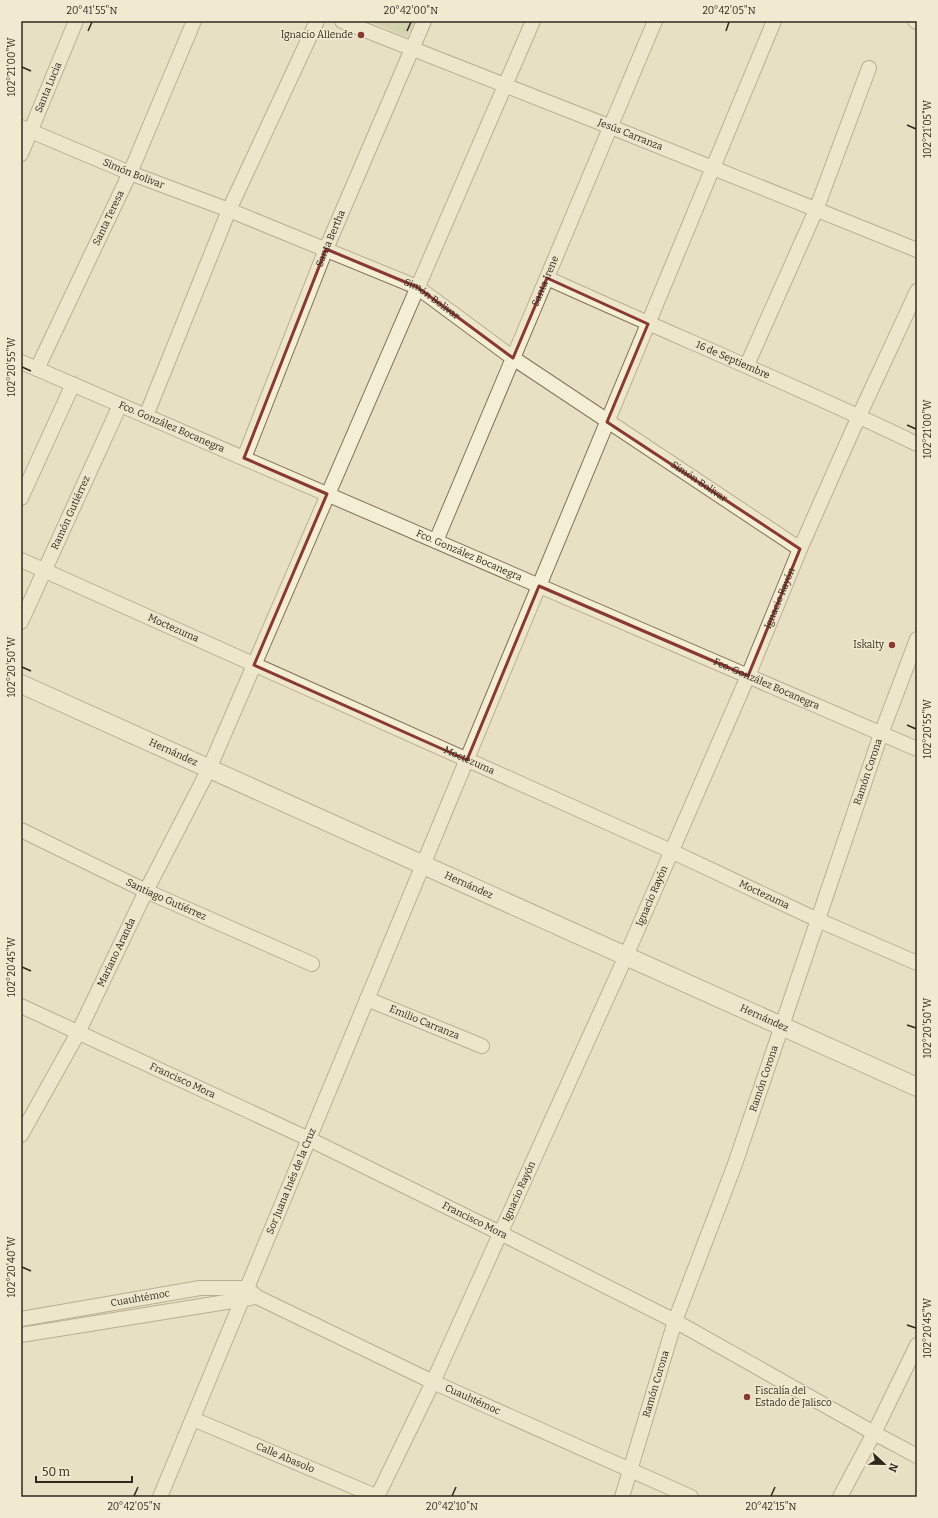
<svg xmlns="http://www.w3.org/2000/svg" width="938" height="1518" font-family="Bitter,serif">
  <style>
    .green { fill: #bbc597 }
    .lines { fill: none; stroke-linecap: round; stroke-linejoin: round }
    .minor-casing { stroke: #80725b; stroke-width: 16 }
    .tertiary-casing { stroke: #80725b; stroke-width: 20 }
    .minor { stroke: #f4eed4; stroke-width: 14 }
    .tertiary { stroke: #f4eed4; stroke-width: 18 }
    .marked { fill: none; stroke: #883932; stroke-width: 3; stroke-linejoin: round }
    .ticks { fill: none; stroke: #31291e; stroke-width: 1.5 }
    .poi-dot { fill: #883932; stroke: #f1ead0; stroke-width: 1.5 }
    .labels { text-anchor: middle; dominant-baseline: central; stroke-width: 3; stroke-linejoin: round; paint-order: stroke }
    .poi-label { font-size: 10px; fill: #31291e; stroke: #f1ead0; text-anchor: end }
    .street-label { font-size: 10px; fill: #31291e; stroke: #f1ead0 }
    .neatline { fill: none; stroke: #31291e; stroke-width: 1.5 }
    .ticks-label { font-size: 10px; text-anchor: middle; fill: #31291e }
  </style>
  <rect width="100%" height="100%" fill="#e8e0c2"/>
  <path class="green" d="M 368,21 L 415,21 L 407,37 Z"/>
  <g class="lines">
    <defs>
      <g id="minor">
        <path id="s1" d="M 342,21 L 611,127 L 917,250"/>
        <path d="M 915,21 L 917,22"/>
        <path id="s2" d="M 21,127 L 130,173 L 229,210 L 417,287 L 513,358 L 800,549"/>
        <path id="s3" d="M 21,154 L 76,21"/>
        <path id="s4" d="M 547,278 C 670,334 795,385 917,444"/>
        <path id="s5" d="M 21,362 L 917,749"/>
        <path d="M 747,365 L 816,210 L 869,68"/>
        <path id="s6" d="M 37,369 L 130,173 L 194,21"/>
        <path d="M 146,416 L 229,210 L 317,21"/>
        <path id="s7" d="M 244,458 L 326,249 L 424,21"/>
        <path d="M 21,498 L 73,384"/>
        <path id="s8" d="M 436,541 L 655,21"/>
        <path id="s9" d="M 21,560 L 671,851 L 818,920 L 917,963"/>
        <path id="s10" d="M 21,622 L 120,405"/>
        <path id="s11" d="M 21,830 L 146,891 L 312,964"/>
        <path id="s12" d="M 367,999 L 482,1046"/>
        <path id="s13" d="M 21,1006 L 309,1139 L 500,1233 L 675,1321 L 874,1433 L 917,1456"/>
        <path id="s14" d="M 21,1135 L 78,1033 L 146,891 L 209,769 L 533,21"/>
        <path id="s15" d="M 21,1319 L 200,1288 L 247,1288 L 257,1297 L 433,1382 L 691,1497"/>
        <path d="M 21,1335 L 251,1298"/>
        <path id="s16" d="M 193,1419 L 378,1497"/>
        <path id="s17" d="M 160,1497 L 774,21"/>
        <path id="s18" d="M 377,1497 L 433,1382 L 626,956 L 748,676 L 800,549 L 859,416 L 917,291"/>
        <path id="s19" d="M 622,1497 L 675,1321 L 735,1164 L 881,734 L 917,639"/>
        <path d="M 840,1497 L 874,1433 L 917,1345"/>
      </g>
      <g id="tertiary">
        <path id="s20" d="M 21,684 L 917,1087"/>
      </g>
    </defs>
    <use href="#minor" class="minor-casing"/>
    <use href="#tertiary" class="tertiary-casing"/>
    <use href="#minor" class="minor"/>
    <use href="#tertiary" class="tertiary"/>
  </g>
  <path d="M0 0H938V1518H0ZM 326,249 L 417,287 L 513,358 L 547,278 L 648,324 L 607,422 L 800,549 L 748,676 L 539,586 L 467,760 L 254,665 L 327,494 L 244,458 Z" fill="#e8e0c2" fill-opacity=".55" fill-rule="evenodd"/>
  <path class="marked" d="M 326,249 L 417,287 L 513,358 L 547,278 L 648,324 L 607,422 L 800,549 L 748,676 L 539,586 L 467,760 L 254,665 L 327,494 L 244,458 Z"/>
  <path class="ticks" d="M 88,31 L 92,22M 407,31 L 411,22M 726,31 L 729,22M 22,67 L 31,71M 907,125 L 916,129M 22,367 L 31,371M 907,425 L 916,429M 22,667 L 31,671M 907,725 L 916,729M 22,967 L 31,971M 907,1025 L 916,1028M 22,1267 L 31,1271M 907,1325 L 916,1328M 134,1496 L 138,1487M 452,1496 L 456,1487M 771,1496 L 775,1487"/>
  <g class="poi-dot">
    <circle cx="361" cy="35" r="4"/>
    <circle cx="892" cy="645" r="4"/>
    <circle cx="747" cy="1397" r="4"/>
  </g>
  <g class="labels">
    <g class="poi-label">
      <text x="353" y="35">Ignacio Allende</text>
      <text x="884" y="645">Iskalty</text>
      <text x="755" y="1391" text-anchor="start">Fiscalía del<tspan x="755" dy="12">Estado de Jalisco</tspan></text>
    </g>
    <g class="street-label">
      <text stroke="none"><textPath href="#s3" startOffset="72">Santa Lucia</textPath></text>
      <text stroke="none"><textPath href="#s1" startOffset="310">Jesús Carranza</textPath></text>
      <text stroke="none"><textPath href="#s2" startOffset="122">Simón Bolivar</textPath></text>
      <text stroke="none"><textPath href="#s6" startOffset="167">Santa Teresa</textPath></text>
      <text stroke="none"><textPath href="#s7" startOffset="236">Santa Bertha</textPath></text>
      <text stroke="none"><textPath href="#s8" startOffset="282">Santa Irene</textPath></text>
      <text stroke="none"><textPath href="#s2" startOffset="446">Simón Bolivar</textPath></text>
      <text stroke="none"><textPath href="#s4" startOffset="203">16 de Septiembre</textPath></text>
      <text stroke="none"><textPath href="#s5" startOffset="164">Fco. González Bocanegra</textPath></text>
      <text stroke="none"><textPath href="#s2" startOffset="770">Simón Bolivar</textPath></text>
      <text stroke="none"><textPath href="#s10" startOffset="120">Ramón Gutiérrez</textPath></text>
      <text stroke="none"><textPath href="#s5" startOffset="488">Fco. González Bocanegra</textPath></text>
      <text stroke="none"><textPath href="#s18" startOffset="985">Ignacio Rayón</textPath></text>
      <text stroke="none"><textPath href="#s9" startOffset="167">Moctezuma</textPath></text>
      <text stroke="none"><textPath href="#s5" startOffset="812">Fco. González Bocanegra</textPath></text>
      <text stroke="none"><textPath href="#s20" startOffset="167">Hernández</textPath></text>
      <text stroke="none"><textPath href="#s9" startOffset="491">Moctezuma</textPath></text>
      <text stroke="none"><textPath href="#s19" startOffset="766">Ramón Corona</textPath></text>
      <text stroke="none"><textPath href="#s20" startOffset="491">Hernández</textPath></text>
      <text stroke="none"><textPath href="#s9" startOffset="815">Moctezuma</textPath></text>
      <text stroke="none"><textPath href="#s18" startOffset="661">Ignacio Rayón</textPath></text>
      <text stroke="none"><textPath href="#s11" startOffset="161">Santiago Gutiérrez</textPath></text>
      <text stroke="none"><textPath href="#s14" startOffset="206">Mariano Aranda</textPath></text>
      <text stroke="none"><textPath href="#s20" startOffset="815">Hernández</textPath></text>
      <text stroke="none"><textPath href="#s12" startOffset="62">Emilio Carranza</textPath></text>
      <text stroke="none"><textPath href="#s19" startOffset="442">Ramón Corona</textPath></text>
      <text stroke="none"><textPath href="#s13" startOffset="178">Francisco Mora</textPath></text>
      <text stroke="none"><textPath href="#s17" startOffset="342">Sor Juana Inés de la Cruz</textPath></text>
      <text stroke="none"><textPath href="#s18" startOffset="337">Ignacio Rayón</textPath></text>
      <text stroke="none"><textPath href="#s13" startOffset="502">Francisco Mora</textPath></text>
      <text stroke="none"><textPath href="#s15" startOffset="121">Cuauhtémoc</textPath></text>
      <text stroke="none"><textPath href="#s19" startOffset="118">Ramón Corona</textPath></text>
      <text stroke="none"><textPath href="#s15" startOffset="481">Cuauhtémoc</textPath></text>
      <text stroke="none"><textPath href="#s16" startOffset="100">Calle Abasolo</textPath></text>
    </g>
  </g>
  <rect width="938" height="1518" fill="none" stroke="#f1ead0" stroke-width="44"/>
  <g transform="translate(884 1464) rotate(112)" stroke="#f1ead0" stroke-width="3" paint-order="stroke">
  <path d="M0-3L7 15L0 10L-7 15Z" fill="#31291e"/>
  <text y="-6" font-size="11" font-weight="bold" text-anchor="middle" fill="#31291e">N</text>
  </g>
  <path d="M36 1476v6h96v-6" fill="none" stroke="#31291e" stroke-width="2"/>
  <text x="42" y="1476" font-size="12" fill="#31291e" stroke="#f1ead0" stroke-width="3" paint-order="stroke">50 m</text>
  <rect x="22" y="22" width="894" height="1474" class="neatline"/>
  <g class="ticks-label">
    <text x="92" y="14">20°41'55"N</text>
    <text x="411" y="14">20°42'00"N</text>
    <text x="729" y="14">20°42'05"N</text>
    <text transform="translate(11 67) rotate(-90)" y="4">102°21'00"W</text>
    <text transform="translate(927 129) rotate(-90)" y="4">102°21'05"W</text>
    <text transform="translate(11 367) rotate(-90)" y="4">102°20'55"W</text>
    <text transform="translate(927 429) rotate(-90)" y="4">102°21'00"W</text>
    <text transform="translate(11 667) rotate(-90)" y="4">102°20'50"W</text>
    <text transform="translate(927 729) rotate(-90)" y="4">102°20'55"W</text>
    <text transform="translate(11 967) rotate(-90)" y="4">102°20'45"W</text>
    <text transform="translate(927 1028) rotate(-90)" y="4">102°20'50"W</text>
    <text transform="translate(11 1267) rotate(-90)" y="4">102°20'40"W</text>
    <text transform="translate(927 1328) rotate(-90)" y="4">102°20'45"W</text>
    <text x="134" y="1510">20°42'05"N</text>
    <text x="452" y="1510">20°42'10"N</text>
    <text x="771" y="1510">20°42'15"N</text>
  </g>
</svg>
